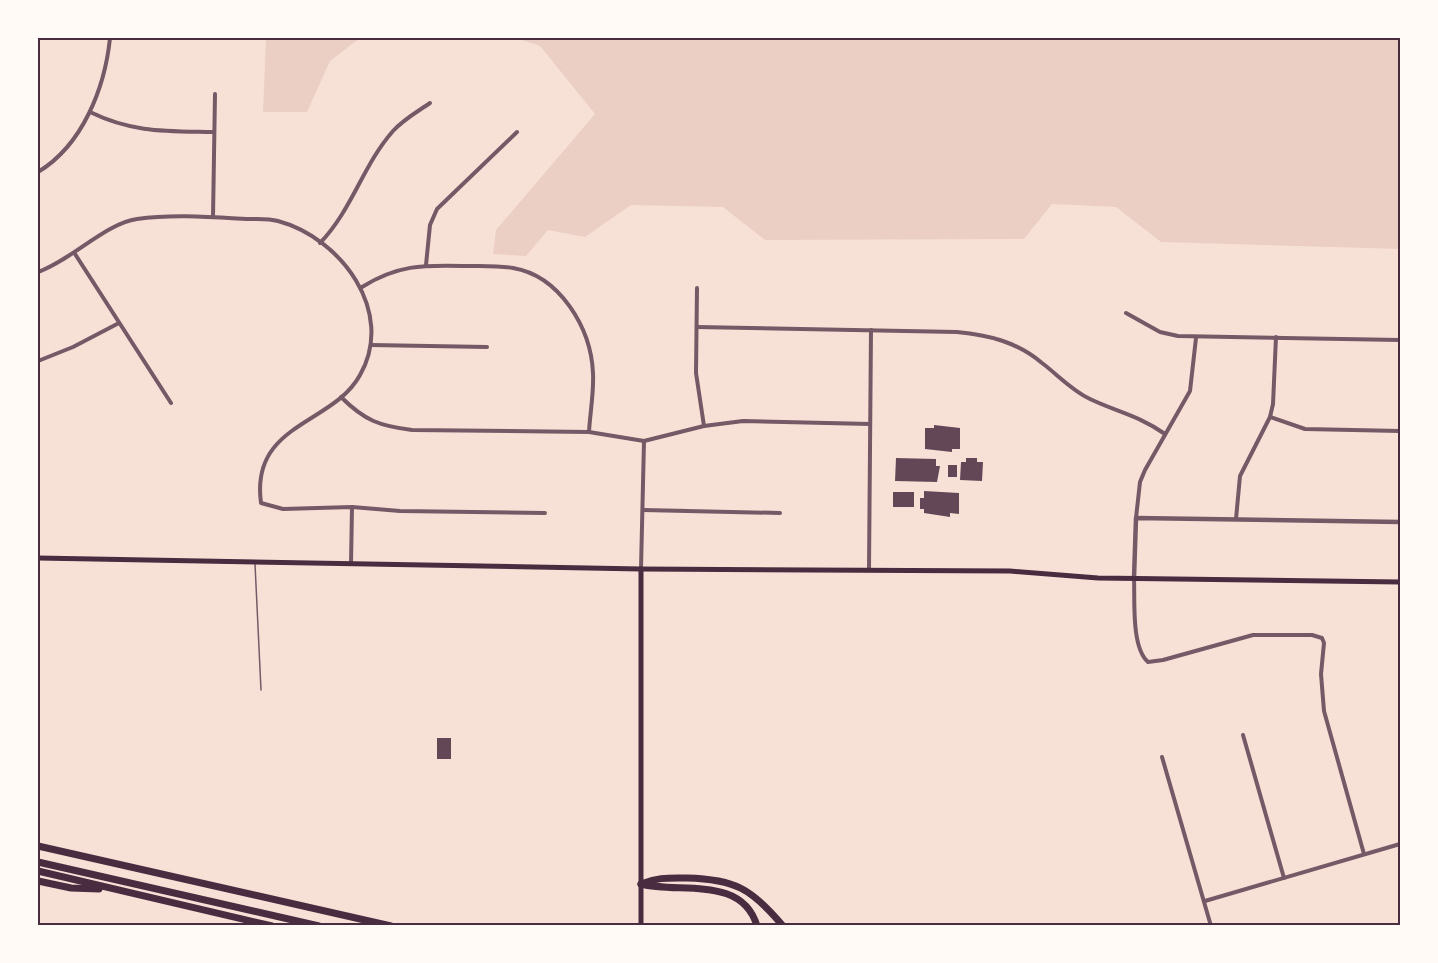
<svg xmlns="http://www.w3.org/2000/svg" width="1438" height="963" font-family="Inter,sans-serif">
  <style>
    .green { fill: #ebcfc5 }
    .building { fill: #644757 }
    .lines { fill: none; stroke-linecap: round; stroke-linejoin: round }
    .service { stroke: #755966; stroke-width: 1.5 }
    .minor { stroke: #755966; stroke-width: 4 }
    .tertiary { stroke: #755966; stroke-width: 4.5 }
    .secondary { stroke: #4a2c40; stroke-width: 5 }
    .motorway { stroke: #4a2c40; stroke-width: 7 }
    .neatline { fill: none; stroke: #4a2c40; stroke-width: 2 }
  </style>
  <rect width="100%" height="100%" fill="#f7e1d7"/>
  <g class="green">
    <path d="M 266,38 L 360,38 L 330,61 L 307,112 L 263,112 Z"/>
    <path d="M 516,38 L 1400,38 L 1400,249 L 1161,242 L 1116,207 L 1052,204 L 1024,239 L 765,240 L 723,207 L 631,205 L 585,237 L 548,230 L 526,256 L 493,254 L 496,230 L 595,114 L 540,46 Z"/>
  </g>
  <g class="building">
    <path d="M 934,425 L 960,428 L 960,449 L 952,449 L 952,452 L 925,449 L 925,428 L 934,428 Z"/>
    <path d="M 896,458 L 936,459 L 936,466 L 940,466 L 937,482 L 895,481 Z"/>
    <path d="M 966,458 L 977,458 L 977,462 L 983,462 L 982,481 L 960,480 L 961,462 L 966,462 Z"/>
    <rect x="948" y="465" width="9" height="12"/>
    <path d="M 924,491 L 959,493 L 959,514 L 950,513 L 950,517 L 924,513 L 924,509 L 920,509 L 920,498 L 924,498 Z"/>
    <rect x="893" y="492" width="21" height="15"/>
    <rect x="437" y="738" width="14" height="21"/>
  </g>
  <g class="lines">
    <path class="service" d="M 255,564 L 261,690"/>
    <g class="minor">
      <path d="M 90,112 C 133,133 167,131 213,132"/>
      <path d="M 38,172 C 83,145 105,87 110,38"/>
      <path d="M 213,217 L 215,94"/>
      <path d="M 320,243 C 352,210 363,165 393,131 C 404,119 417,112 430,103"/>
      <path d="M 75,254 L 171,403"/>
      <path d="M 426,265 L 430,225 L 437,209 L 517,132"/>
      <path d="M 38,272 C 70,261 106,223 137,219 C 172,214 211,217 246,219 C 257,219 268,218 278,221 C 341,238 396,312 360,375 C 333,425 250,423 261,503 L 283,509 L 352,507 L 400,511 L 545,513"/>
      <path d="M 362,287 C 397,265 422,265 463,266 C 479,266 497,265 513,268 C 560,276 591,328 593,373 C 594,393 590,413 589,432"/>
      <path d="M 697,288 L 696,373 L 704,426"/>
      <path d="M 1126,313 L 1160,332 L 1178,336 L 1400,340"/>
      <path d="M 697,327 L 957,332 C 989,335 1017,342 1042,363 C 1058,375 1071,390 1090,399 C 1117,412 1138,415 1165,434"/>
      <path d="M 371,345 L 487,347"/>
      <path d="M 38,361 L 73,347 L 119,323"/>
      <path d="M 341,397 C 365,421 380,426 412,430 L 589,432 L 644,441 L 704,426 L 743,421 L 870,424"/>
      <path d="M 1270,417 L 1305,429 L 1400,431"/>
      <path d="M 643,510 L 780,513"/>
      <path d="M 1136,518 L 1140,482 L 1145,470 L 1190,391 L 1196,338"/>
      <path d="M 1236,519 L 1240,476 L 1270,417 L 1273,404 L 1276,337"/>
      <path d="M 351,564 L 352,507"/>
      <path d="M 641,569 L 644,441"/>
      <path d="M 869,569 L 871,330"/>
      <path d="M 1134,578 C 1135,600 1131,647 1148,662 L 1163,660 L 1253,635 L 1312,635 L 1322,638 L 1324,643 L 1321,674 L 1324,711 L 1364,854"/>
      <path d="M 1243,735 L 1284,878"/>
      <path d="M 1162,757 L 1211,926"/>
      <path d="M 1205,901 L 1400,844"/>
    </g>
    <path class="tertiary" d="M 1134,578 L 1136,518 L 1400,522"/>
    <g class="secondary">
      <path d="M 38,558 L 641,569 L 1010,571 L 1098,578 L 1400,582"/>
      <path d="M 641,926 L 641,569"/>
    </g>
    <g class="motorway">
      <path d="M 38,846 L 391,926"/>
      <path d="M 38,862 L 319,926"/>
      <path d="M 38,871 L 272,926"/>
      <path d="M 38,881 L 71,888 L 99,889"/>
      <path d="M 641,884 C 657,877 670,878 687,878 C 735,879 752,889 783,926"/>
      <path d="M 641,884 C 680,894 742,875 757,926"/>
    </g>
  </g>
  <rect width="1438" height="963" fill="none" stroke="#fffaf5" stroke-width="78"/>
  <rect x="39" y="39" width="1360" height="885" class="neatline"/>
</svg>
